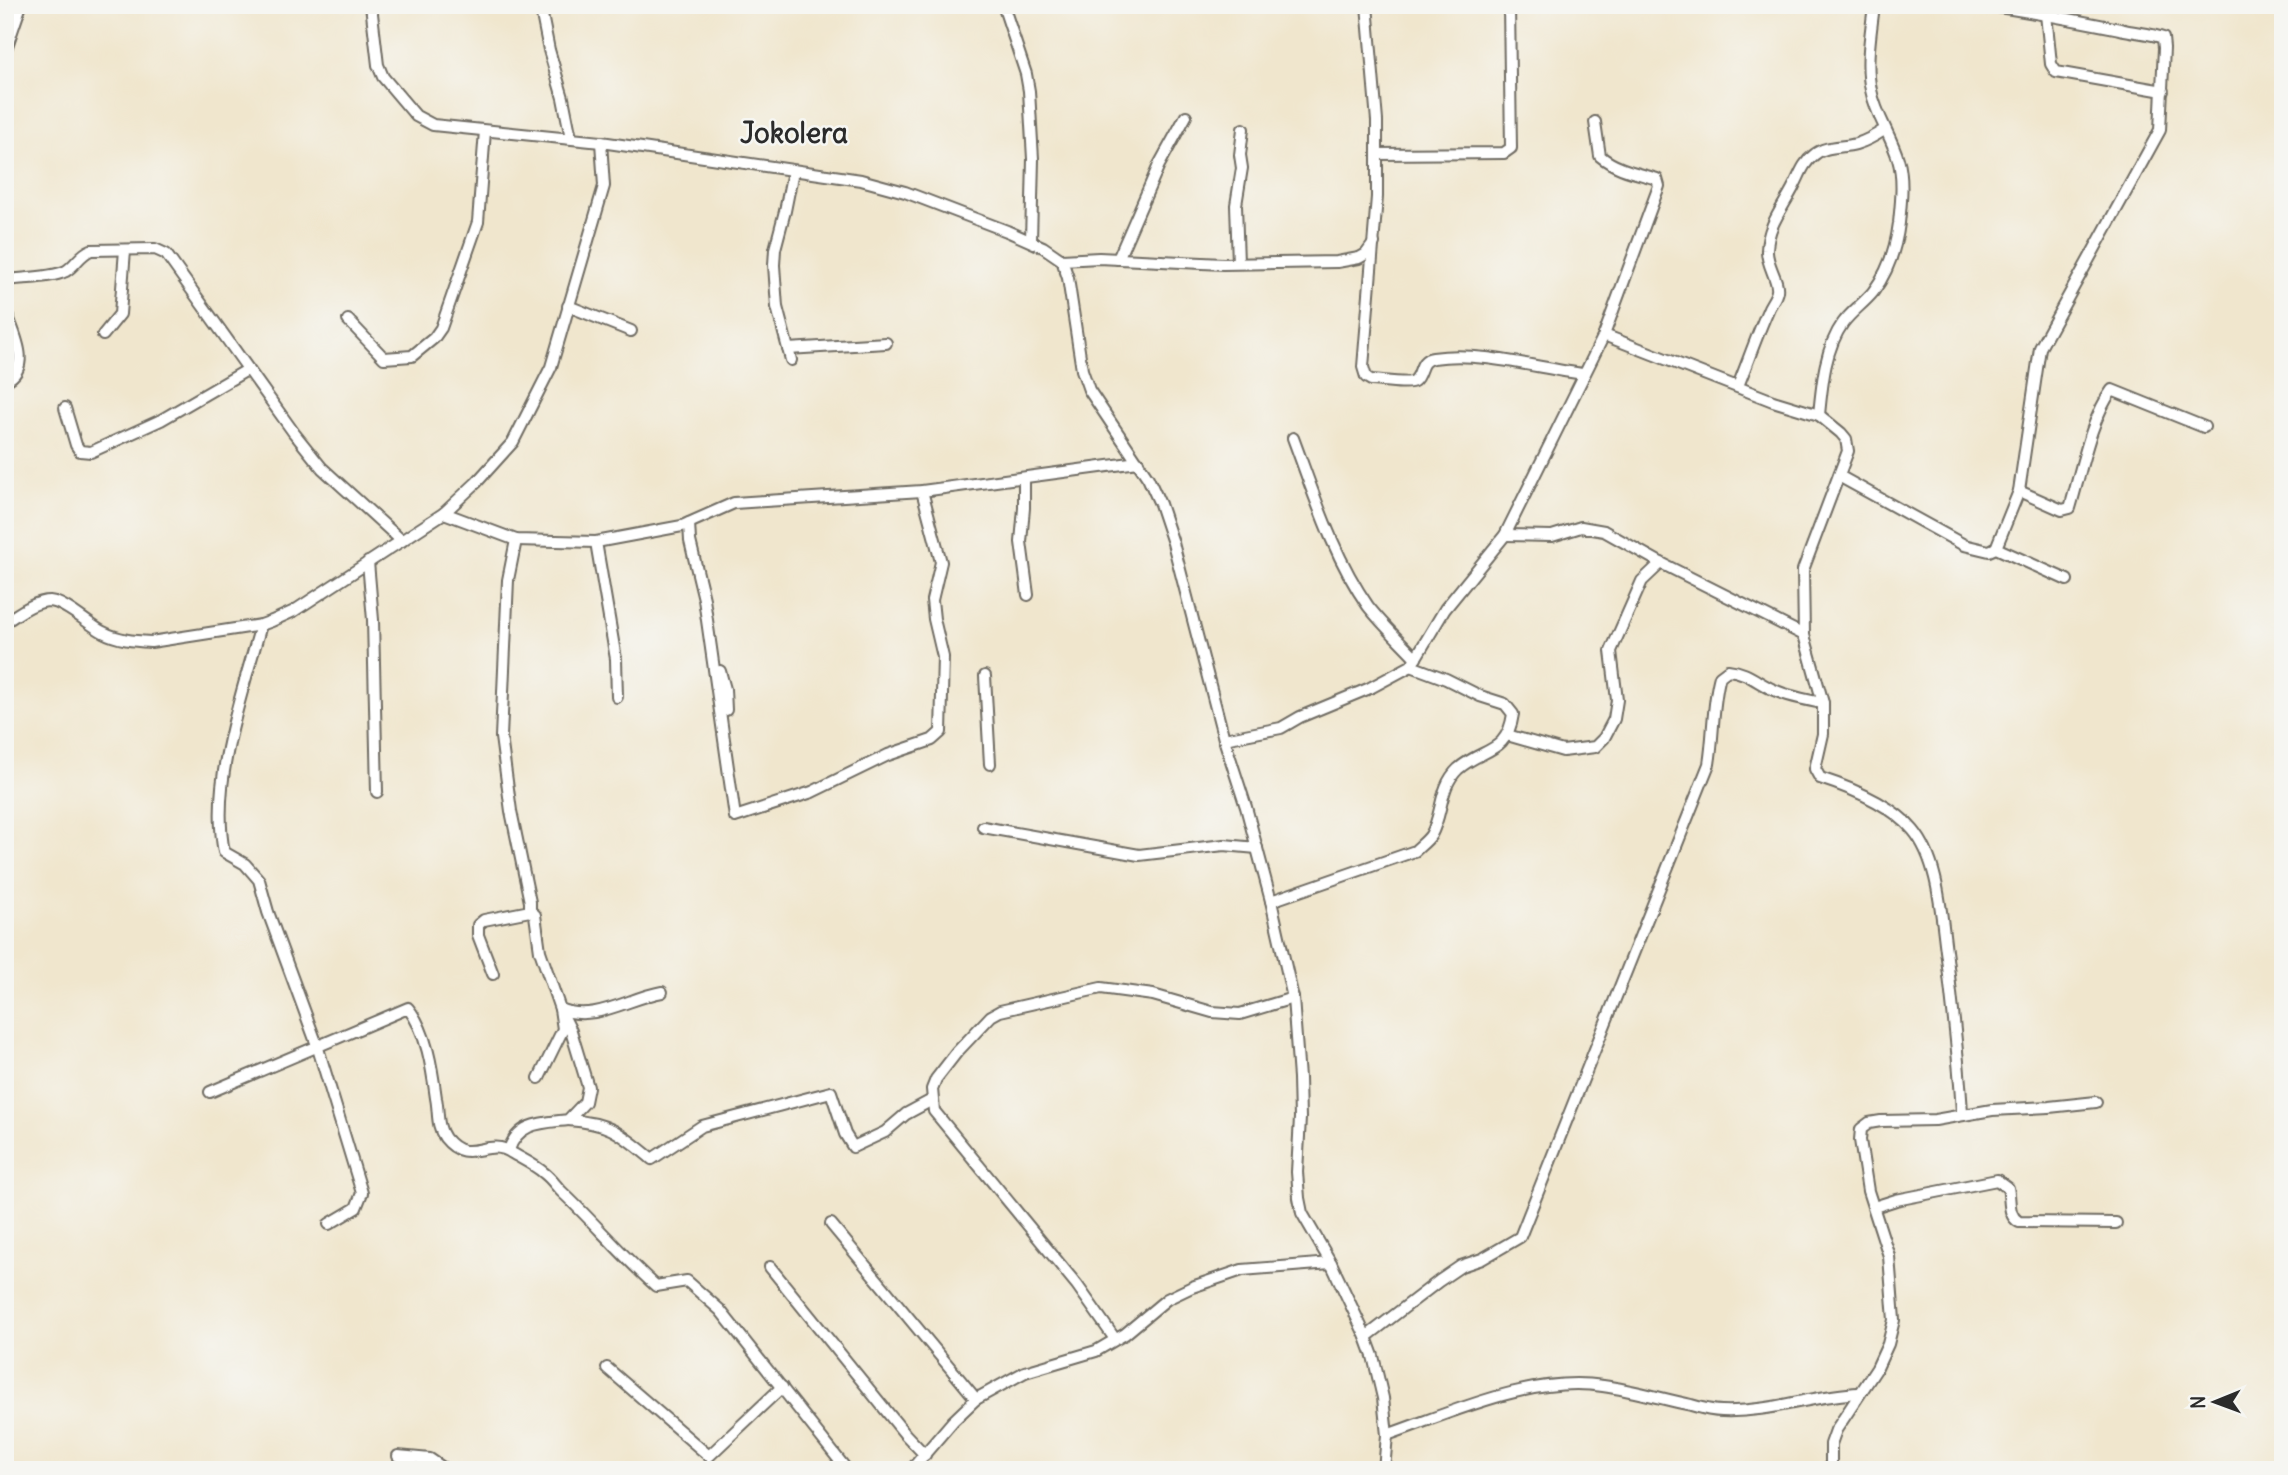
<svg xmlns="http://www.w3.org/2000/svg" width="2288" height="1475" font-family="Delius,sans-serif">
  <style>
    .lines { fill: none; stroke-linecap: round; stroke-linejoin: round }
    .minor-casing { stroke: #706c64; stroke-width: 14 }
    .minor { stroke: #fff; stroke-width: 10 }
    .labels { text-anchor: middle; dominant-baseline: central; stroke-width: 5; stroke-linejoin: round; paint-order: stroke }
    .quarter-label { font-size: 28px; font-weight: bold; fill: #2b2b2b; stroke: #f6f6f2 }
  </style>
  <rect width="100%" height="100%" fill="#f6f6f2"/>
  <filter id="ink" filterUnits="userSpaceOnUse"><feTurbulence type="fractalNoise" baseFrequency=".0143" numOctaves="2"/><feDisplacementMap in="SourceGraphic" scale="14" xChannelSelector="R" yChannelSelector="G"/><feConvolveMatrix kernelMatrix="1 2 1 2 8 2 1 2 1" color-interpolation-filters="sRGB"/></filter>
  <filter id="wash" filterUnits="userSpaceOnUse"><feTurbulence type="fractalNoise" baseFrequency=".00686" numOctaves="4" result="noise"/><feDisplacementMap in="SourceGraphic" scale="28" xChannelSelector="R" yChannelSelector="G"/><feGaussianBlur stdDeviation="1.57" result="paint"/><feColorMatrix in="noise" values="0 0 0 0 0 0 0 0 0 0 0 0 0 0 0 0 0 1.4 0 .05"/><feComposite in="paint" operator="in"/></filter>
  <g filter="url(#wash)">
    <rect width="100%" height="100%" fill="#f0e6cd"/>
  </g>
  <g filter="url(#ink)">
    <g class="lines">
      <defs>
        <g id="minor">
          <path d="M 371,5 L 378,65 L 383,77 L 416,116 L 433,125 L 601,142 L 861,180 L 905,192 L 1007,231 L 1043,247 L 1062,260 L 1068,278 L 1082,370 L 1089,390 L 1148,478 L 1160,504 L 1173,543 L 1224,739 L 1246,807 L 1271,901 L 1293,998 L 1299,1078 L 1300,1118 L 1297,1172 L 1299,1198 L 1302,1213 L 1331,1263 L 1366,1337 L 1373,1356 L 1383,1398 L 1387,1435 L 1384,1470"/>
          <path d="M 540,5 L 549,50 L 563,98 L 571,138"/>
          <path d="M 1003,5 L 1026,74 L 1029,91 L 1033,159 L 1031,241"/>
          <path d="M 1367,5 L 1377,121 L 1377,197 L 1363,367 L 1366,377 L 1371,380 C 1379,380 1408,385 1414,381 C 1423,374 1418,360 1433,358 C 1483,351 1536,368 1584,374"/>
          <path d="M 1984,5 C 2030,11 2075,20 2120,29 C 2135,33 2150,33 2163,38 L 2164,48 L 2160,130 L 2040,348 L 2019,491 L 1996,548"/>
          <path d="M 2046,14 L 2051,64 L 2056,72 L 2163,91"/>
          <path d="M 5,52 L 21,5"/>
          <path d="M 1377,154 L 1504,153 L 1511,148 L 1509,5"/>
          <path d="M 1118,259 L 1159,165 L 1186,116"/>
          <path d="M 1062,260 L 1099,258 L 1223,264 L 1337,262 L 1359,258 L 1366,254 L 1374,243"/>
          <path d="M 1238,263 L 1236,205 L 1242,168 L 1240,155 L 1243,129"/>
          <path d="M 5,280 C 21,278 52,278 66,271 C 76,265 80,254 91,250 L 155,249 L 166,254 L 294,433 L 322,468 L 402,541"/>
          <path d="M 568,306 L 631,331"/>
          <path d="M 5,308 C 11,329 35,367 5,381"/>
          <path d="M 348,320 L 384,358 L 412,356 L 434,338 L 441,328 L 478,222 L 485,131"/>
          <path d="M 103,335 L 120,314 L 125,250"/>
          <path d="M 1604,335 L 1773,401 L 1819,415 L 1841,433 L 1846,439 L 1848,451 L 1803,570 L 1804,635 L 1823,703 L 1823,734 L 1815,769 L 1820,778 C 1851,788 1891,804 1913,830 C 1940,862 1941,918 1947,958 C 1953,1010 1959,1061 1962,1113"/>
          <path d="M 788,349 L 886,343"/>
          <path d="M 791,360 L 777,307 L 774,265 L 775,249 L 785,211 L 793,171"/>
          <path d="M 1738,386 C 1748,361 1757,335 1768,310 C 1770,304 1776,298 1777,291 C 1779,280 1766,264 1767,250 C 1768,224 1783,208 1794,186 C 1800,175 1803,163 1814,155 C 1826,145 1842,148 1856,144 C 1866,141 1875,136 1884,130"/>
          <path d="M 65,408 L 76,445 L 80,451 L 91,452 L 161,420 L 247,370"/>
          <path d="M 1819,415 C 1822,384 1825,348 1843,323 C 1852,311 1864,303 1873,292 C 1888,272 1896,247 1899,223 C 1901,203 1904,179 1898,159 C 1891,135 1876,116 1871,90 C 1865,63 1871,33 1874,5"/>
          <path d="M 1293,438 C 1314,494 1333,556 1368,606 C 1382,624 1400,641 1416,658"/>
          <path d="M 1839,476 L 1964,545 L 1989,551 L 1996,548 L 2067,580"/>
          <path d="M 1024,478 L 1024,508 L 1021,542 L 1028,595"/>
          <path d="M 2019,491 L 2062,510 L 2070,508 C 2081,472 2090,420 2112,390 L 2204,427"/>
          <path d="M 444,513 L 476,483 L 513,442 L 551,367 L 604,186 L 601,142"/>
          <path d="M 689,523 L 690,541 L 704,599 L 735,817 L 812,792 L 888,755 L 932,740 L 941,732 L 943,657 L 934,619 L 932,600 L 941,562 L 922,491"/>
          <path d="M 1505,535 L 1552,536 L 1581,527 L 1604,531 L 1661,563 L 1804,635"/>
          <path d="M 596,542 L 616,659 L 617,697"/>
          <path d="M 368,562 L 373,620 L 377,792"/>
          <path d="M 5,622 C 18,614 34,601 50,601 C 65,602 89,625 103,632 C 118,640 135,641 151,642 L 261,625 L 272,621 L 294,611 L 444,513 L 516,540 L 596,542 L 682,526 L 734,503 L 922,491 L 1138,462"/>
          <path d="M 261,625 C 242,694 210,781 224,852 L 245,864 L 259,880 L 268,912 L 317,1045 L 362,1193 L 356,1208 L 329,1224"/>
          <path d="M 720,671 L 725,689 L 726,710"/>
          <path d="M 985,676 L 990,764"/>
          <path d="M 1507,735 L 1563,751 L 1595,747 L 1604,738 L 1614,719 L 1617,700 L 1611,651 L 1642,581 L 1661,563"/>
          <path d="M 1224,739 L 1281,728 L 1300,717 L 1370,688 L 1411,666 L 1445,609 L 1505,535 L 1604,335 L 1659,186 L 1657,179 C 1637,173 1617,170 1600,156 L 1595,122"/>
          <path d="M 983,827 L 1139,855 L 1224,845 L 1257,848"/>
          <path d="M 1271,901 L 1415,851 C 1420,846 1427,841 1431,835 C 1443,814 1439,787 1458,769 C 1483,747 1507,755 1513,714 L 1505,704 L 1480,696 L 1446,679 L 1411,666"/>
          <path d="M 530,911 L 535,915 L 540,951 L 560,1009 C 594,1023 628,998 662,992"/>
          <path d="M 493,974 L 478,935 L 478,925 L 484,920 L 530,911 L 530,902 L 511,811 L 501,737 L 508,580 L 516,540"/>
          <path d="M 210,1092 L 408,1008 C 427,1032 432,1068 436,1098 C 439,1113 436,1125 445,1138 C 468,1167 487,1136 512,1153 C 522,1159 535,1165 544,1173 C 551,1178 556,1186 562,1192 C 594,1222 622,1256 656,1286 L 687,1281 L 720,1310 L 847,1470"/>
          <path d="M 568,1120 C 611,1123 620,1133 652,1159 L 702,1126 L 831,1092 L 845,1134 L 853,1147 L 885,1132 L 906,1114 L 932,1100"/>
          <path d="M 509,1150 C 518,1122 542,1123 568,1120 L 585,1102 L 588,1087 L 571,1031 L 560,1009 L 563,1029 L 539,1078"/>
          <path d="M 1874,1207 L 1896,1200 L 1997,1180 L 2008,1188 C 2011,1200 2007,1215 2019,1222 L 2116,1223"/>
          <path d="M 831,1224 L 976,1399"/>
          <path d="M 770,1267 L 905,1434 L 925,1455"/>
          <path d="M 1366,1337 L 1439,1281 L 1461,1266 L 1482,1259 L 1520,1237 L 1709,764 C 1714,734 1712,705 1720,676 L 1728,670 C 1748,672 1756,682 1774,690 C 1790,697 1806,700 1823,703"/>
          <path d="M 1115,1339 L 1077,1285 L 934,1111 L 932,1089 L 936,1079 L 957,1052 L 991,1016 L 1000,1011 L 1101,988 L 1153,995 L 1212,1012 L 1240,1014 L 1293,998"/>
          <path d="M 607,1368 L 709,1456 L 782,1387"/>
          <path d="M 1387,1435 C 1453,1412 1532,1375 1603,1386 C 1633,1390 1662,1399 1691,1405 C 1701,1408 1712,1411 1722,1411 C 1769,1413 1813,1395 1859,1393"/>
          <path d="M 398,1456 L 430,1459 L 446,1470"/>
          <path d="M 911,1470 L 953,1421 L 976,1399 L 1025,1372 L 1096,1351 L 1125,1334 L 1167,1299 L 1192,1287 L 1242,1270 L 1331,1263"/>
          <path d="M 1831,1470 L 1831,1444 L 1836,1430 L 1877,1368 L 1888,1344 L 1894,1320 L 1889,1256 L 1868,1191 L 1860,1140 L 1861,1129 L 1869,1123 L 1881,1121 L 1935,1120 L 1992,1110 L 2049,1107 L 2096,1102"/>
        </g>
      </defs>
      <use href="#minor" class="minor-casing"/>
      <use href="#minor" class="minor"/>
    </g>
  </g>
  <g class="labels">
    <g class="quarter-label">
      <text x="794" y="133">Jokolera</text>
    </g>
  </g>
  <rect width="2288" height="1475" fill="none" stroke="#f6f6f2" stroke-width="28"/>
  <g transform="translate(2215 1402) rotate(269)" stroke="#f6f6f2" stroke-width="5" paint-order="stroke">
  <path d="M0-5L12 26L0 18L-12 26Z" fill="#2b2b2b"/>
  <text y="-10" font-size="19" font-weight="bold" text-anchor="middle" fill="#2b2b2b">N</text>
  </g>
</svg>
